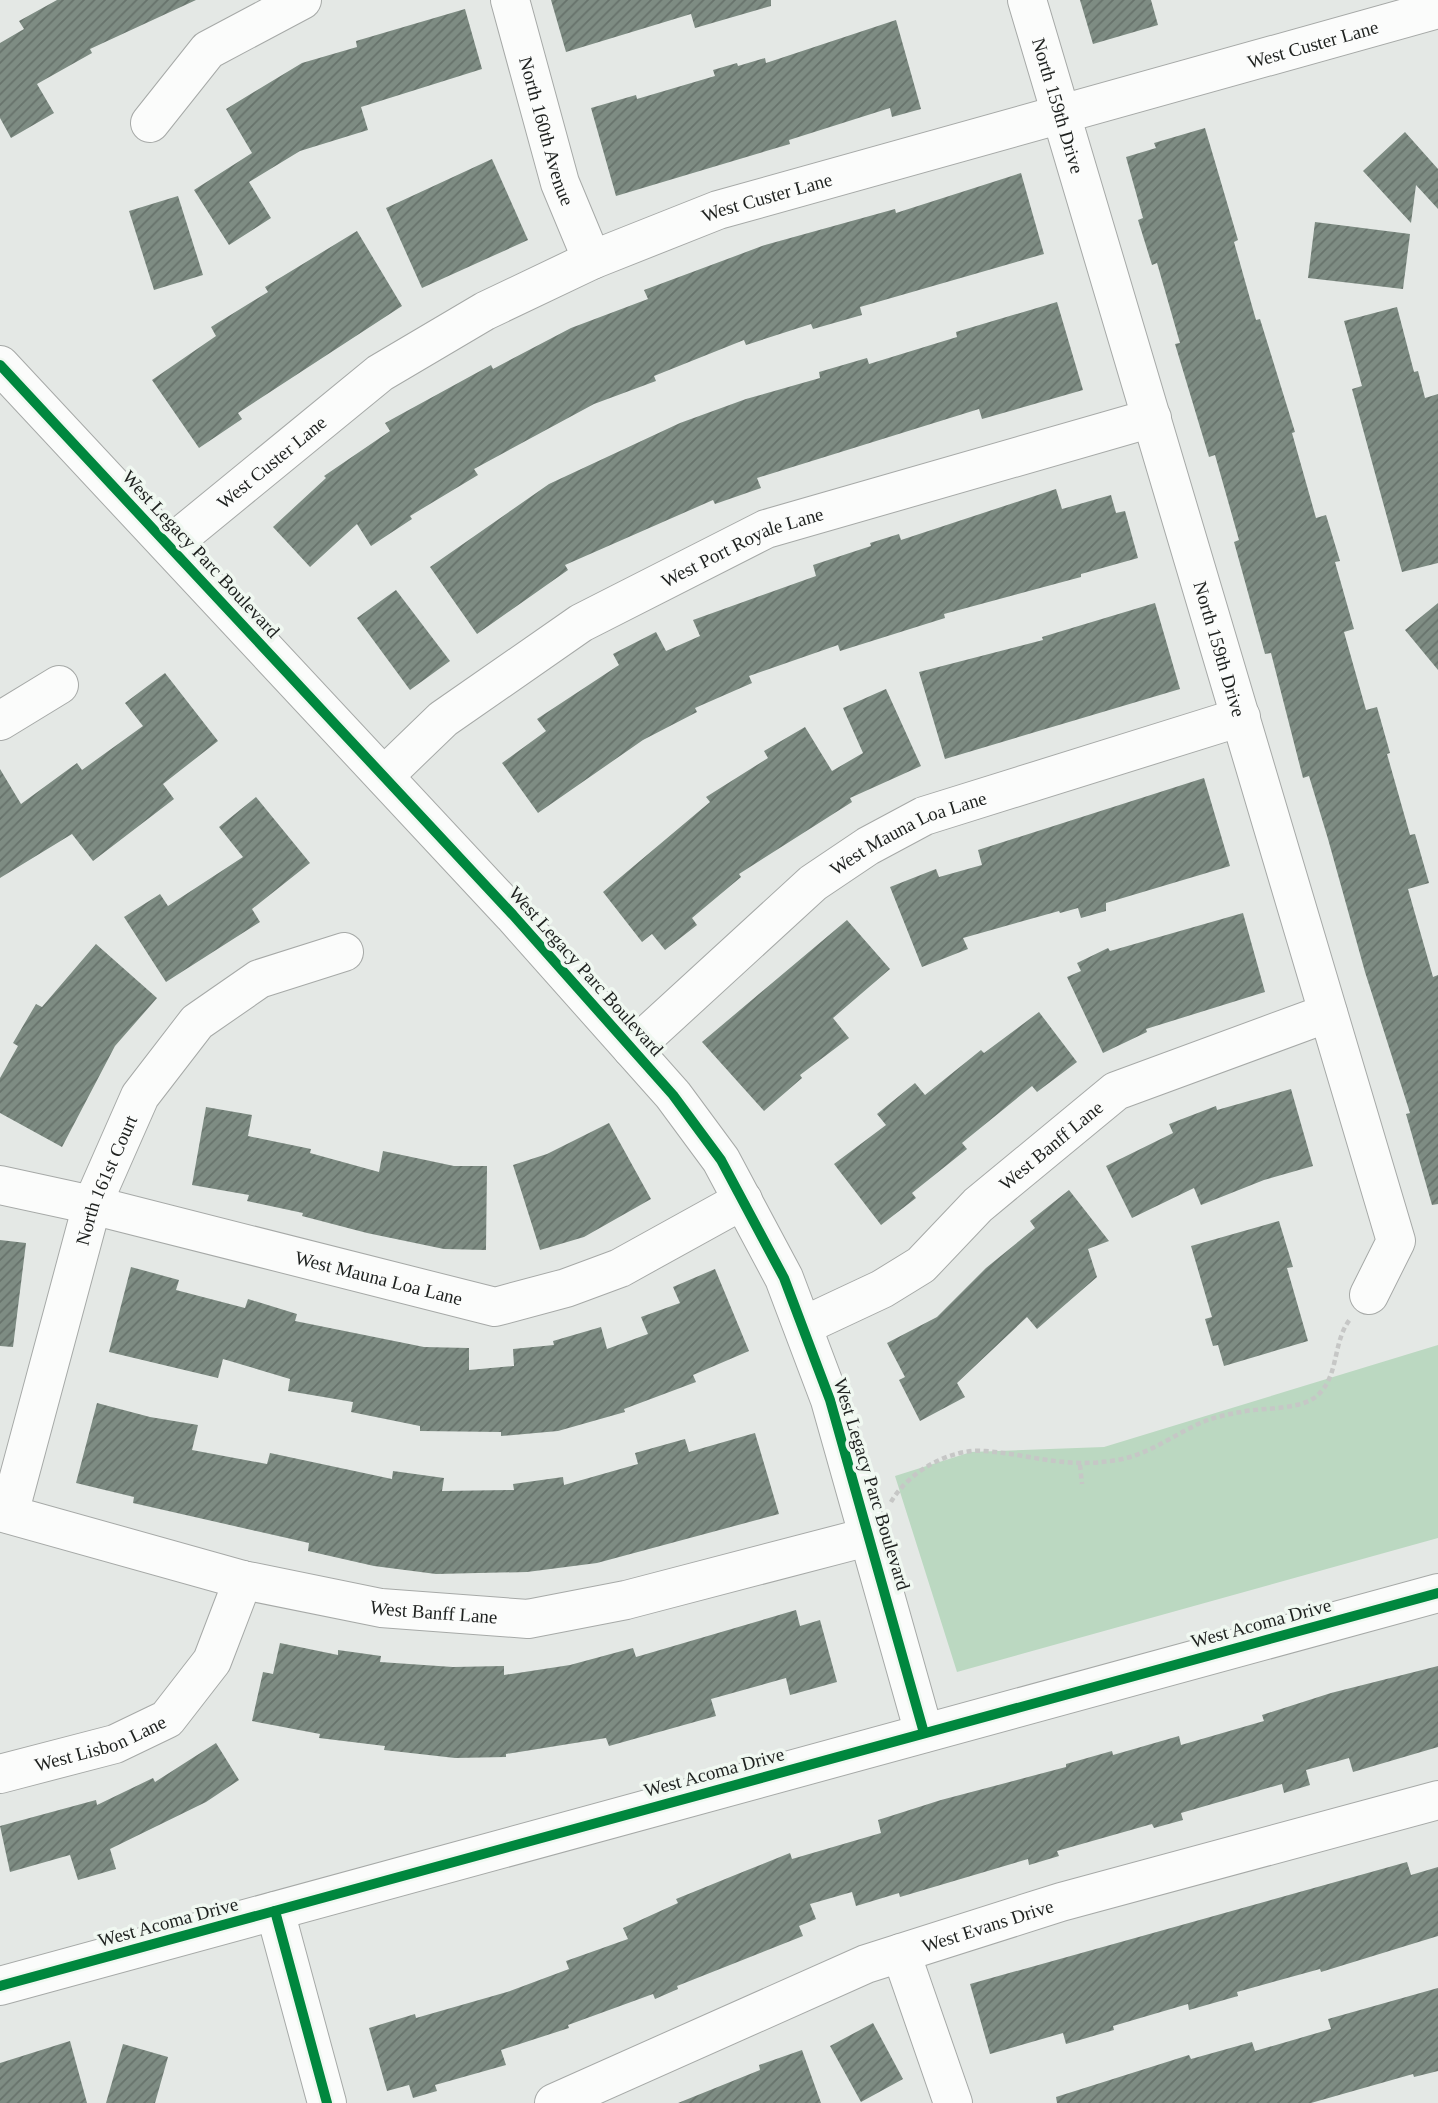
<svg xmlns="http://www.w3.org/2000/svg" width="1438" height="2103" font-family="Georgia,serif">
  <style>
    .park { fill: #bbd8c1 }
    .building { fill: url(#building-hatch) }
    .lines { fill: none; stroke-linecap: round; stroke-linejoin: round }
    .minor-casing { stroke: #a6a9a7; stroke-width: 40 }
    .path { stroke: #c6c7c6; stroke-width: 4.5; stroke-dasharray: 5 3.5; stroke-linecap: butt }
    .minor { stroke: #fbfcfb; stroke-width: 38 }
    .cycleway-casing { stroke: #f0f8f1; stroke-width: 15 }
    .cycleway { stroke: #00873e; stroke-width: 10 }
    .labels { text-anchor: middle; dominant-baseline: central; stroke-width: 7; stroke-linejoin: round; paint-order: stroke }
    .street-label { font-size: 19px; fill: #1e211f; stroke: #f0f8f1 }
  </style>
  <defs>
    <pattern id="building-hatch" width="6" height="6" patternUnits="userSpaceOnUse" patternTransform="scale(1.75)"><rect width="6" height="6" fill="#7e8c83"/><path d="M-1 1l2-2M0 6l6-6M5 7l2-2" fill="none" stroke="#67726b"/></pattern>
  </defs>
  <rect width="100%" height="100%" fill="#e4e8e5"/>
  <path class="park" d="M 1438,1345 L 1438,1538 L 957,1672 L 895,1476 L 971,1452 L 1104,1447 Z"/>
  <g class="building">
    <path d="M 57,0 L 196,0 L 90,49 L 92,53 L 37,84 L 54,113 L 11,138 L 0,118 L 0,43 L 24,29 L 19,21 Z"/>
    <path d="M 551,0 L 771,0 L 771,6 L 695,28 L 691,14 L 566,52 Z"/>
    <path d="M 1080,0 L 1151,0 L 1158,25 L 1093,44 Z"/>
    <path d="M 465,9 L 482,69 L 361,107 L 368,130 L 300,151 L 249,182 L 271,218 L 229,245 L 194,190 L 252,153 L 226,109 L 302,63 L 357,47 L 356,41 Z"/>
    <path d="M 896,20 L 921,109 L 892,117 L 890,108 L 789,140 L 790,144 L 616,196 L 591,108 L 636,95 L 637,99 L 715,76 L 713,70 L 737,63 L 738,66 L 765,58 L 766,63 Z"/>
    <path d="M 1205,128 L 1238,240 L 1234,242 L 1256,320 L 1260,319 L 1295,432 L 1292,433 L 1316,518 L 1326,515 L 1340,561 L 1335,562 L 1354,629 L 1344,632 L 1366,710 L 1377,707 L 1390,753 L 1387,754 L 1410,835 L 1415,834 L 1429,883 L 1408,889 L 1433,977 L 1438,975 L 1438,1204 L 1432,1205 L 1406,1114 L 1410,1113 L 1365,972 L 1328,839 L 1309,776 L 1303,778 L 1271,653 L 1265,654 L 1234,542 L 1239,540 L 1215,455 L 1209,457 L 1175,344 L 1180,343 L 1157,263 L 1152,265 L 1138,220 L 1143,218 L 1126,157 L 1156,148 L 1154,143 Z"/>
    <path d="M 1405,132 L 1438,169 L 1438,209 L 1416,185 L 1411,223 L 1363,171 Z"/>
    <path d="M 492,159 L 528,240 L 422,288 L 386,208 Z"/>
    <path d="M 1021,173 L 1044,254 L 860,307 L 862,315 L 813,329 L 811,324 L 746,345 L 744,340 L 654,376 L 656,381 L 594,404 L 474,469 L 478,475 L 410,516 L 412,519 L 371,546 L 357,524 L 310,567 L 273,527 L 326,478 L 324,476 L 390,431 L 385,423 L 491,365 L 493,369 L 571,328 L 648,299 L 644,290 L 765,245 L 895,209 L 896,213 Z"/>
    <path d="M 178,196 L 203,275 L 154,290 L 129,211 Z"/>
    <path d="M 1315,222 L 1410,234 L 1403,289 L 1308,278 Z"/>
    <path d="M 357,231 L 402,306 L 238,413 L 242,419 L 199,448 L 152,380 L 216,336 L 211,327 L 268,292 L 265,287 Z"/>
    <path d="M 1057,302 L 1083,390 L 982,419 L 979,409 L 757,478 L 761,488 L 715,504 L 713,500 L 565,565 L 568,570 L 477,634 L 430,567 L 549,484 L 680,423 L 746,399 L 820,378 L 819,372 L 867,358 L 869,364 L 957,337 L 956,332 Z"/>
    <path d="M 1397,307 L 1414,372 L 1418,371 L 1425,398 L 1438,394 L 1438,563 L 1402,572 L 1352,389 L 1362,386 L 1344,321 Z"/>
    <path d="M 1056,489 L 1062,509 L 1111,495 L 1116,513 L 1125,511 L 1138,558 L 1081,574 L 1081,577 L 944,614 L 945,618 L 840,651 L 838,645 L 749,676 L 752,683 L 695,708 L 697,712 L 643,740 L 538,813 L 502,763 L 546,731 L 537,719 L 619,665 L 613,654 L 656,632 L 666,651 L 700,636 L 693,620 L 816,576 L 813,565 L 871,546 L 870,543 L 899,534 L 901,540 Z"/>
    <path d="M 396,590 L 450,661 L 410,690 L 357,618 Z"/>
    <path d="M 1155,603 L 1180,689 L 945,759 L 919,672 L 1043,640 L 1042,637 Z"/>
    <path d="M 1438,603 L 1438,670 L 1405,630 Z"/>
    <path d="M 165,673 L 218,741 L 163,784 L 174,799 L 93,861 L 72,834 L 0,878 L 0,769 L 21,804 L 77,763 L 82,770 L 143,726 L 125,703 Z"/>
    <path d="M 886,689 L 921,766 L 850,798 L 852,802 L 739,874 L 741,877 L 692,918 L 697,925 L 665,950 L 652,934 L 642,942 L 603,892 L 710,802 L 706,797 L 768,758 L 764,751 L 805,727 L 832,771 L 863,753 L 843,708 Z"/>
    <path d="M 1204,778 L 1230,866 L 1106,903 L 1106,911 L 1081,918 L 1078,908 L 1060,913 L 1059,911 L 963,938 L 968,949 L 922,967 L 890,887 L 936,869 L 939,877 L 982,865 L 978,850 Z"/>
    <path d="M 256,797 L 310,863 L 252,909 L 260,922 L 166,982 L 124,917 L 160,894 L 168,906 L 243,857 L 219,827 Z"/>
    <path d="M 1243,913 L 1265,992 L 1146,1029 L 1147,1032 L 1103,1053 L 1067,977 L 1081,971 L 1077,963 L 1108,948 L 1110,951 Z"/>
    <path d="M 847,920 L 890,969 L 833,1018 L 849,1038 L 800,1075 L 802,1078 L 764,1111 L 702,1042 Z"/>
    <path d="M 96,944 L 157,998 L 115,1046 L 62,1147 L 0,1113 L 0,1078 L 18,1046 L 13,1043 L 36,1004 L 42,1007 Z"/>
    <path d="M 1039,1012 L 1077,1062 L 1037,1092 L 1032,1086 L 962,1143 L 967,1149 L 912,1193 L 916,1198 L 881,1225 L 834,1164 L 886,1125 L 877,1114 L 915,1083 L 925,1095 L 981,1050 L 984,1053 Z"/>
    <path d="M 1291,1089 L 1313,1166 L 1264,1180 L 1201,1205 L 1194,1188 L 1132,1218 L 1106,1166 L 1173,1133 L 1169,1124 L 1216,1106 L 1217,1110 Z"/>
    <path d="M 206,1107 L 252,1115 L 248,1136 L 311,1149 L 310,1153 L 379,1172 L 383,1151 L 454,1166 L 487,1166 L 486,1250 L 444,1249 L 367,1233 L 302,1216 L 303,1213 L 247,1201 L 249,1195 L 192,1185 Z"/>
    <path d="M 609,1123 L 651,1199 L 584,1237 L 540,1250 L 513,1165 L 547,1154 Z"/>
    <path d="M 1069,1190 L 1109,1241 L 1088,1249 L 1097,1277 L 1037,1329 L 1027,1317 L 957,1383 L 965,1397 L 920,1421 L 899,1380 L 905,1377 L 887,1343 L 937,1317 L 986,1268 L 1035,1228 L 1030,1221 Z"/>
    <path d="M 1279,1221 L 1293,1267 L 1287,1268 L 1308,1341 L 1224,1366 L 1218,1345 L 1213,1346 L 1205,1319 L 1212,1317 L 1191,1246 Z"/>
    <path d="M 0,1240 L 26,1243 L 13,1347 L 0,1346 Z"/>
    <path d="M 131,1267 L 179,1280 L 176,1290 L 245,1308 L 248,1299 L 297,1314 L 295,1321 L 424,1347 L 469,1348 L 469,1370 L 514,1366 L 513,1349 L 554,1345 L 553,1341 L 601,1327 L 607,1349 L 648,1334 L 641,1317 L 680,1303 L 673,1287 L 715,1269 L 749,1351 L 693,1375 L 696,1382 L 624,1409 L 625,1412 L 558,1431 L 501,1436 L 501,1432 L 420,1431 L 420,1426 L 351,1412 L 353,1402 L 288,1391 L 290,1379 L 223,1359 L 218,1378 L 109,1352 Z"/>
    <path d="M 97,1403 L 150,1417 L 198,1425 L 192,1450 L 267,1464 L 270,1453 L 392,1479 L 393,1471 L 444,1478 L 442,1491 L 514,1490 L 513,1484 L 563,1477 L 564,1485 L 638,1464 L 635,1453 L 685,1439 L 689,1452 L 755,1433 L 779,1514 L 597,1563 L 527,1572 L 436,1574 L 374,1566 L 308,1551 L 309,1543 L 133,1503 L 134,1497 L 76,1483 Z"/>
    <path d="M 796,1610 L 800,1626 L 820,1620 L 837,1682 L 790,1695 L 786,1678 L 711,1699 L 716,1716 L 609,1746 L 606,1738 L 506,1754 L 506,1757 L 455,1758 L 384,1750 L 385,1746 L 319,1738 L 320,1734 L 252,1721 L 263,1672 L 273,1674 L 280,1643 L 338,1655 L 338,1650 L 381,1656 L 380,1662 L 453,1667 L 504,1666 L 504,1675 L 570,1665 L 633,1648 L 636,1657 Z"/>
    <path d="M 1438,1666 L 1438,1747 L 1353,1772 L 1349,1758 L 1306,1770 L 1310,1785 L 1284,1793 L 1282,1784 L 1181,1813 L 1183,1820 L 1154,1828 L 1152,1824 L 1057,1851 L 1059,1856 L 1029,1865 L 1028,1859 L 900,1897 L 899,1893 L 856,1906 L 852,1892 L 810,1904 L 816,1919 L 799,1926 L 803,1936 L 677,1986 L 678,1989 L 655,1999 L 653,1994 L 568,2025 L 569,2028 L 501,2050 L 506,2065 L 435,2085 L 437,2091 L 413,2098 L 409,2085 L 387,2091 L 369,2028 L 415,2014 L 416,2018 L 507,1992 L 569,1969 L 566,1961 L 628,1939 L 623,1928 L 678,1903 L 676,1899 L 745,1871 L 790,1853 L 792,1859 L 881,1833 L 878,1820 L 941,1800 L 1066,1767 L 1066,1764 L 1112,1751 L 1113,1755 L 1179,1736 L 1181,1745 L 1264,1721 L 1262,1715 L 1331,1693 Z"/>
    <path d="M 216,1743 L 239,1780 L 206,1802 L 110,1849 L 116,1869 L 78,1880 L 70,1855 L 10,1872 L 0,1826 L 96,1800 L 97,1805 L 153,1778 L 155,1782 Z"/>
    <path d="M 1407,1862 L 1411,1875 L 1438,1867 L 1438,1936 L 1321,1972 L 1320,1969 L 1237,1992 L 1238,1996 L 1189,2010 L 1188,2004 L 1113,2026 L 1114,2030 L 1066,2044 L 1063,2033 L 990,2054 L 970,1984 Z"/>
    <path d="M 1438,1988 L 1438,2071 L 1414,2077 L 1413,2074 L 1311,2103 L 1057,2103 L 1056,2097 L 1189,2055 L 1191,2059 L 1252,2042 L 1255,2051 L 1331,2029 L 1328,2019 Z"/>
    <path d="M 873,2023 L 903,2079 L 861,2102 L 830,2046 Z"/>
    <path d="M 70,2041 L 87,2103 L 0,2103 L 0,2063 Z"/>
    <path d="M 123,2044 L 168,2057 L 155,2103 L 106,2103 Z"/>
    <path d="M 802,2050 L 821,2103 L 678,2103 L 760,2070 L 759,2065 Z"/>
  </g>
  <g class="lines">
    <defs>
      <g id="minor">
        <path id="s1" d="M 510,0 L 560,183 L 592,260"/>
        <path id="s2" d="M 1027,0 L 1396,1241 L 1369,1295"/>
        <path d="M 150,123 L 208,50 L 302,0"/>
        <path d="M 0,365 L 513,915 L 673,1095 L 721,1160 L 784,1278 L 830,1400 L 924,1733"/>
        <path id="s3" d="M 170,545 L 380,373 L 485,311 L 592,260 L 718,210 L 1438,9"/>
        <path d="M 0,721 L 59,685"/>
        <path id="s4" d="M 384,776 L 443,719 L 581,623 L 766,529 L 1152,418"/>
        <path id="s5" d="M 632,1049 L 813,883 L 868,846 L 924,816 L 1241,717"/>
        <path id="s6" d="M 0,1185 L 92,1205 L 495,1307 L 566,1288 L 620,1268 L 743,1200"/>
        <path id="s7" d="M 803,1326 L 882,1289 L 921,1265 L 978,1205 L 1116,1091 L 1328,1013"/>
        <path id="s8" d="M 0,1512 L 243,1580 L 381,1608 L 528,1619 L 626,1600 L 871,1536"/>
        <path id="s9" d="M 9,1514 L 92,1205 L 140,1096 L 197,1022 L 259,979 L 344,952"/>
        <path id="s10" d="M 0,1774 L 115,1744 L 167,1719 L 212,1661 L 243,1580"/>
        <path d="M 275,1911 L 327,2103"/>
        <path d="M 901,1953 L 953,2103"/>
        <path d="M 0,1986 L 1438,1593"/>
        <path id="s11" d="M 554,2103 L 866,1964 L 1061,1902 L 1438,1800"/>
      </g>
    </defs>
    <use href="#minor" class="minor-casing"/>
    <g class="path">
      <path d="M 1080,1465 L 1082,1484"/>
      <path d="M 891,1502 C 908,1472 950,1448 985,1451 C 1034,1455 1066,1469 1117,1460 C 1149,1455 1176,1433 1205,1421 C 1216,1417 1229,1414 1241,1412 C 1263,1407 1300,1411 1318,1395 C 1340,1374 1332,1341 1351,1318"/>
    </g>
    <use href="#minor" class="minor"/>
    <defs>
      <g id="cycleway">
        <path d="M 0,365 L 513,915 L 673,1095 L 721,1160 L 784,1278 L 830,1400 L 924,1733"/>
        <path d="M 275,1911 L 327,2103"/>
        <path d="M 0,1986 L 1438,1593"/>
      </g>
    </defs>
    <use href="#cycleway" class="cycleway-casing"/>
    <use href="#cycleway" class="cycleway"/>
  </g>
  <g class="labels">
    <g class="street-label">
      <text stroke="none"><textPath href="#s3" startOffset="1265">West Custer Lane</textPath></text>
      <text stroke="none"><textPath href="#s2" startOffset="110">North 159th Drive</textPath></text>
      <text stroke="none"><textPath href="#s1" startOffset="136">North 160th Avenue</textPath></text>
      <text stroke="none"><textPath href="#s3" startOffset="698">West Custer Lane</textPath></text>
      <text stroke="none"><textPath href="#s3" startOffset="131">West Custer Lane</textPath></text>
      <text stroke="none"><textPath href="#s4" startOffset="429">West Port Royale Lane</textPath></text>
      <text transform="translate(201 554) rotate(47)">West Legacy Parc Boulevard</text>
      <text stroke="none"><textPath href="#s2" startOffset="677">North 159th Drive</textPath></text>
      <text stroke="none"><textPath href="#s5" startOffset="354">West Mauna Loa Lane</textPath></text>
      <text transform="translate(586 971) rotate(48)">West Legacy Parc Boulevard</text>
      <text stroke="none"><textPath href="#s7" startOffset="310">West Banff Lane</textPath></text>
      <text stroke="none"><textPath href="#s9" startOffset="348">North 161st Court</textPath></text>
      <text stroke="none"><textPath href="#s6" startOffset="390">West Mauna Loa Lane</textPath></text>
      <text transform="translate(872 1484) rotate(73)">West Legacy Parc Boulevard</text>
      <text stroke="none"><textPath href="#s8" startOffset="446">West Banff Lane</textPath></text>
      <text transform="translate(1261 1623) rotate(-15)">West Acoma Drive</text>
      <text stroke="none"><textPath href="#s10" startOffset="105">West Lisbon Lane</textPath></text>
      <text transform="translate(714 1772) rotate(-15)">West Acoma Drive</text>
      <text transform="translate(168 1922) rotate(-15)">West Acoma Drive</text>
      <text stroke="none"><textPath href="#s11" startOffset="469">West Evans Drive</textPath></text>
    </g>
  </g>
</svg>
